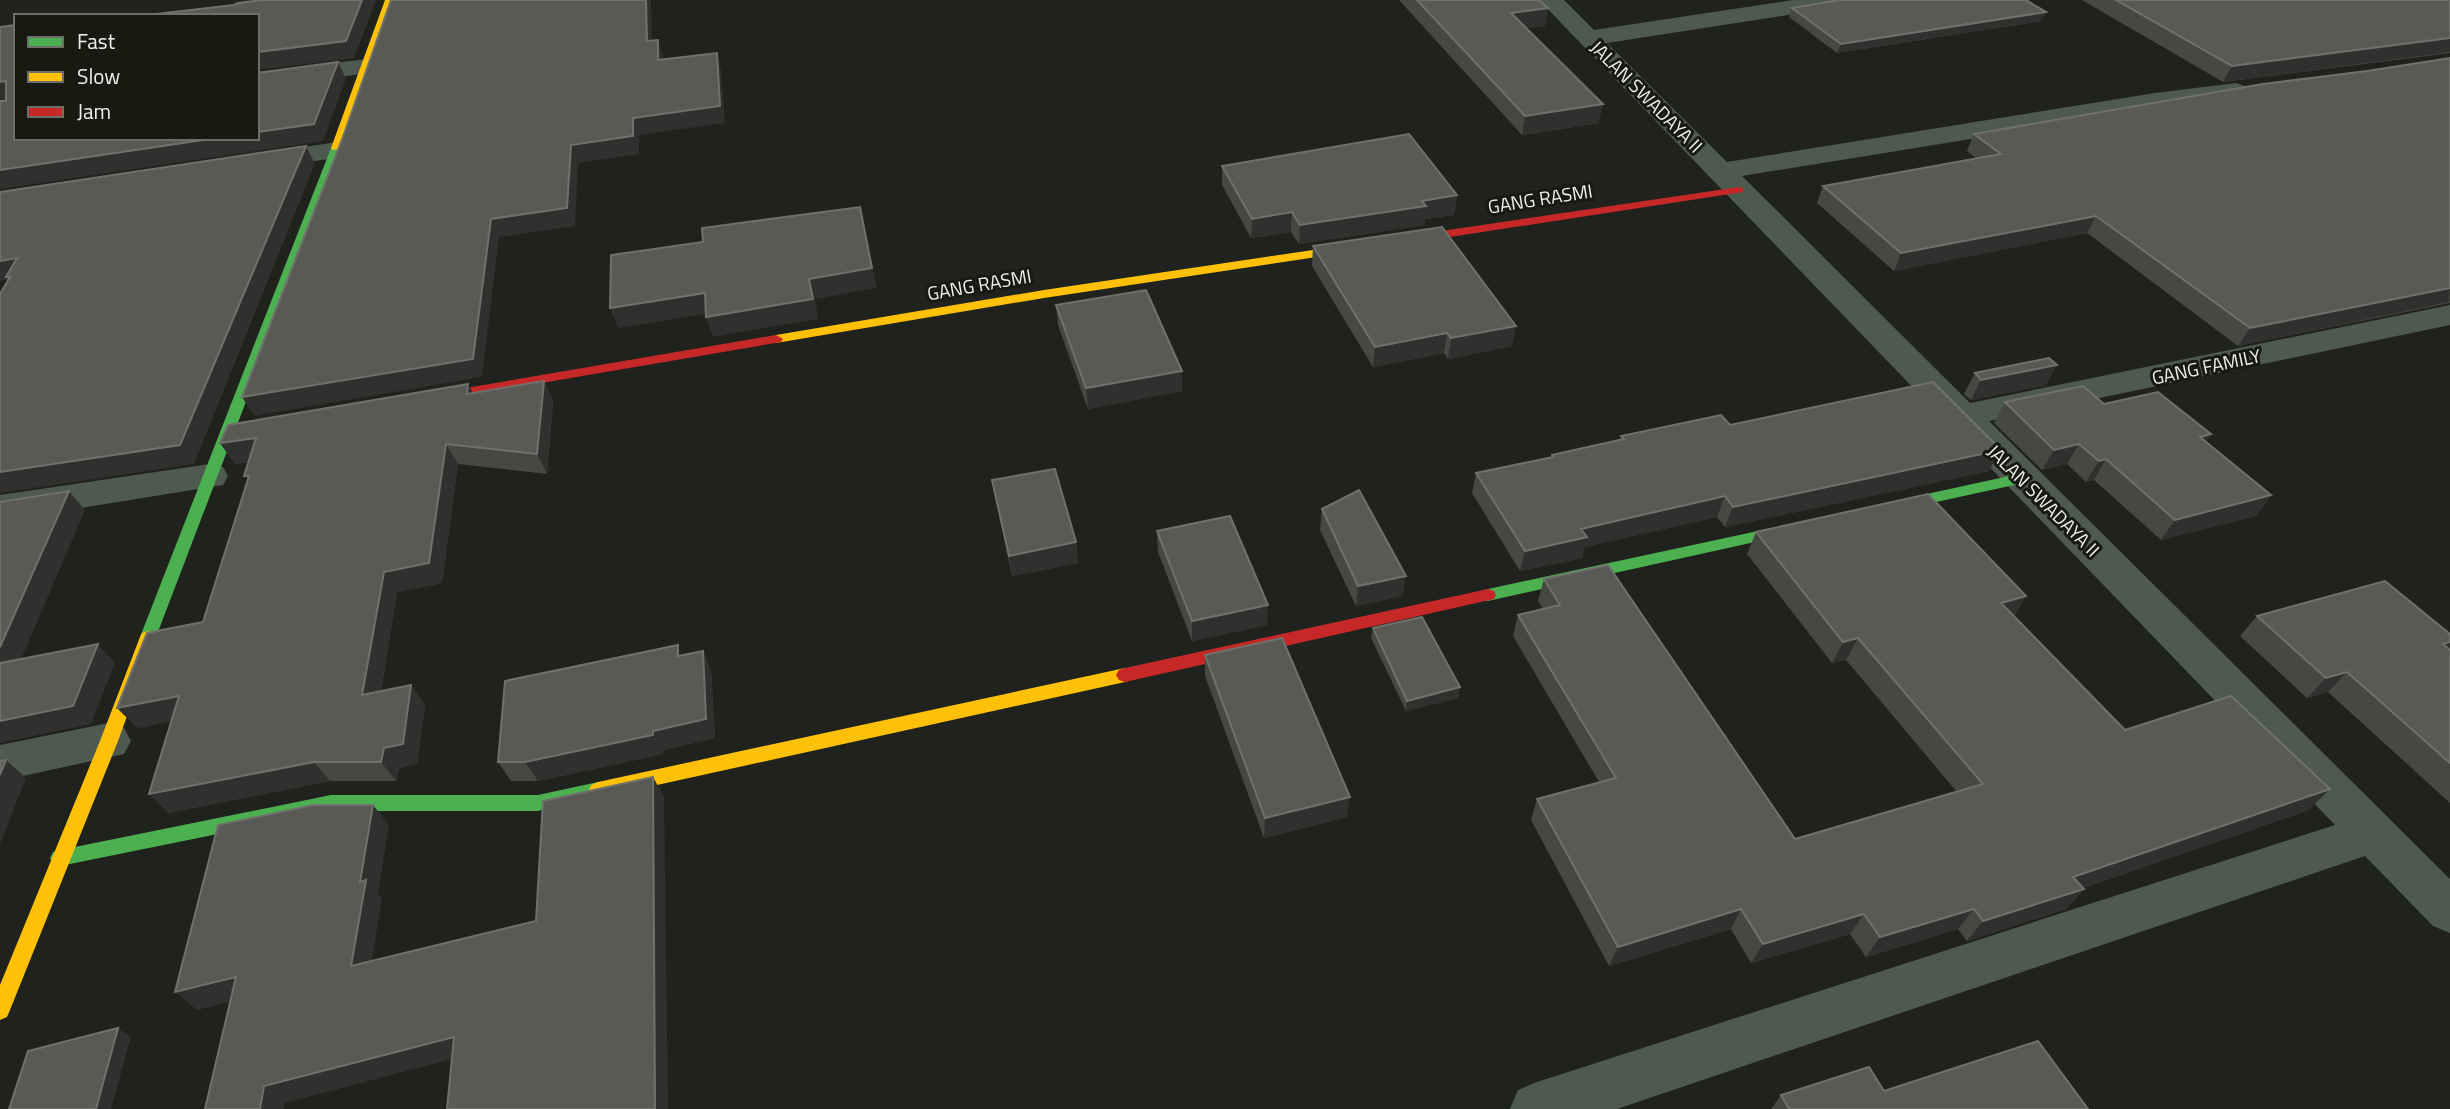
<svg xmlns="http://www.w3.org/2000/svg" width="2450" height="1109" font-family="'Titillium Web',sans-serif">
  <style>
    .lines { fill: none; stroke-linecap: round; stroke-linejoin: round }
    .street { fill: #4e5950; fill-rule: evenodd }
    .fast { fill: #4caf50; fill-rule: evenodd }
    .slow { fill: #ffc107; fill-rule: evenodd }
    .jam { fill: #c62828; fill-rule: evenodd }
    .wall { fill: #474844 }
    .shaded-wall { fill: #30312e }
    .building { fill: #595a56; stroke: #70716d; stroke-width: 2 }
    .labels { text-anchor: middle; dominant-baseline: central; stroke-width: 6; stroke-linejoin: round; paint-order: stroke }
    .street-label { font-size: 19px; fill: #edefea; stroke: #181a12 }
  </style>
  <rect width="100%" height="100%" fill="#20221e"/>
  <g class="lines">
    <g class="street">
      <path d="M 1539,0 L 1564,0 L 1594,30 L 1793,0 L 1851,0 L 1847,5 L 1839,7 L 1607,43 L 1727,162 L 2155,93 L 2236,83 L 2245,86 L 2249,91 L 2245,96 L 2236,99 L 2155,109 L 1742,176 L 1970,403 L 2450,305 L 2450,325 L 1989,421 L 2450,879 L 2450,933 L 2433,926 L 2365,856 L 1617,1109 L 1510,1109 L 1518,1090 L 1537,1082 L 2335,825 Z"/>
      <path d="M 367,59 L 376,62 L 380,67 L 376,72 L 257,88 L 257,72 Z"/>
      <path d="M 337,142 L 347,144 L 351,150 L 347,156 L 259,170 L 249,168 L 245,162 L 249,156 L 259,154 Z"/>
      <path d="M 210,464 L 223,467 L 228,476 L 223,485 L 0,521 L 0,495 Z"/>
      <path d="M 109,723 L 124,728 L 131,741 L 124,754 L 0,781 L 0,745 Z"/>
    </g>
    <g class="fast">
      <path d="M 337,145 L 343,148 L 156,637 L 154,641 L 142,641 L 140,637 L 331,148 Z"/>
      <path d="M 2023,473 L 2030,478 L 2028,482 L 1881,514 L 1873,509 L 1881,504 Z"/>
      <path d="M 1805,521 L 1813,526 L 1810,530 L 1488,601 L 1482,599 L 1480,595 L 1482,591 L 1488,589 Z"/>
      <path d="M 598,782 L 605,785 L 607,790 L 605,795 L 538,811 L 331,811 L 60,866 L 53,864 L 50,858 L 53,852 L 60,850 L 331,795 L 538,795 Z"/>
    </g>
    <g class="slow">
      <path d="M 385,0 L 395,0 L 343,148 L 333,150 L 331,148 Z"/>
      <path d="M 1333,247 L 1337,248 L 1337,254 L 1044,298 L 776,343 L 769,339 L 776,335 L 1044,290 Z"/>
      <path d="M 148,631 L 154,633 L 156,637 L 118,741 L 10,1010 L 7,1017 L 0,1020 L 0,985 L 100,741 L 140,637 L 142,633 Z"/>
      <path d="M 1125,668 L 1131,670 L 1134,675 L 1131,680 L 1125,682 L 598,798 L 591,795 L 589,790 L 591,785 L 598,782 Z"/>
    </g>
    <g class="jam">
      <path d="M 1739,187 L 1743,188 L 1743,192 L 1333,255 L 1327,251 L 1333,247 Z"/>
      <path d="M 776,335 L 783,339 L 781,342 L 419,404 L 412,400 L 419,396 Z"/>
      <path d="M 1488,589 L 1494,591 L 1496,595 L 1494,599 L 1125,682 L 1119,680 L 1116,675 L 1119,670 L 1125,668 Z"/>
    </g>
  </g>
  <g class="wall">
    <path d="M 1399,0 L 1539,0 L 1548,8 L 1545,26 L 1526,28 L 1599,123 L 1522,135 Z"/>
    <path d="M 2082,0 L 2450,0 L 2450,53 L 2223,82 Z"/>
    <path d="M 1792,8 L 2042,21 L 1837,53 L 1789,17 Z"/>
    <path d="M 2450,58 L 2450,303 L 2238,346 L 2087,233 L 1894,271 L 1817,203 L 1823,186 L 1977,159 L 1967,151 L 1974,134 Z"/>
    <path d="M 1222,166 L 1457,195 L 1454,215 L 1425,219 L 1424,225 L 1299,244 L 1291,232 L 1251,238 L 1222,185 Z"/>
    <path d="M 1313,246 L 1512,346 L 1448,359 L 1444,353 L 1373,367 L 1312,266 Z"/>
    <path d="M 1056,305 L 1182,391 L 1088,409 L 1058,325 Z"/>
    <path d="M 1975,373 L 2046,385 L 1971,400 L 1964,394 Z"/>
    <path d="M 544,381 L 553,401 L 547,474 L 458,464 L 442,583 L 397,592 L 381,691 L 411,685 L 425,705 L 417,764 L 399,768 L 396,781 L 330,781 L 168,813 L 171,721 L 137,728 L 203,622 L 247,481 L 248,462 L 235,464 L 220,443 L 473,393 Z"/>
    <path d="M 2005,402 L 2104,404 L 2206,442 L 2271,495 L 2256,516 L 2161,540 L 2094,480 L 2086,482 L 2067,464 L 2042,470 L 1994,423 Z"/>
    <path d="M 1730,425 L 1989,471 L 1725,527 L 1717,517 L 1584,547 L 1582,558 L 1520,571 L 1472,493 L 1476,473 L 1551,458 L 1552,455 L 1620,440 L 1621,436 Z"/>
    <path d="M 992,480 L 1076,542 L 1078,563 L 1012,576 Z"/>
    <path d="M 1322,509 L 1403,596 L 1356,606 L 1320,530 Z"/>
    <path d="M 1157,531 L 1267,625 L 1192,641 L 1158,552 Z"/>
    <path d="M 1756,532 L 2026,596 L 2014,616 L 2125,730 L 2309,810 L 2083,888 L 2084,889 L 2066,909 L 1967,941 L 1958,929 L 1866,957 L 1850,934 L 1751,963 L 1731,929 L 1609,966 L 1531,820 L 1537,799 L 1599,782 L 1513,636 L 1518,615 L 1543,609 L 1538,601 L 1544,579 L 1795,839 L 1957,792 L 1846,660 L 1832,663 L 1747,554 Z"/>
    <path d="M 2257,616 L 2450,634 L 2450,647 L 2449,649 L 2450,650 L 2450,803 L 2328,692 L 2307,698 L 2240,636 Z"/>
    <path d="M 1373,628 L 1460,687 L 1458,698 L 1406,711 L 1371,638 Z"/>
    <path d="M 703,651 L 711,671 L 715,738 L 663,750 L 663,754 L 538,781 L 511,781 L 498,762 L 682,655 Z"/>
    <path d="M 1205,655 L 1347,817 L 1264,838 L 1205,676 Z"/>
    <path d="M 1884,1091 L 2088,1109 L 1771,1109 L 1781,1095 Z"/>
  </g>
  <g class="shaded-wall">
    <path d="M 362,0 L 376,0 L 354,58 L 257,70 L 257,52 Z"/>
    <path d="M 646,0 L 651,0 L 652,58 L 647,41 Z"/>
    <path d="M 1548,8 L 1545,26 L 1508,31 L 1511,13 Z"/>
    <path d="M 2046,12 L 2042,21 L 1837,53 L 1841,44 Z"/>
    <path d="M 2450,38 L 2450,52 L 2223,82 L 2232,66 Z"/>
    <path d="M 658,40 L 663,56 L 663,77 L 658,60 Z"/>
    <path d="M 717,53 L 721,70 L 725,123 L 639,135 L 639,154 L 578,163 L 575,226 L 499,237 L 482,377 L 254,416 L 242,397 L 491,219 L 571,145 L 633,118 Z"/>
    <path d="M 338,62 L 346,79 L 323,141 L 0,189 L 0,170 L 217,138 L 257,138 L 257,132 Z"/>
    <path d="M 6,81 L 16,98 L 0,100 L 0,82 Z"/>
    <path d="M 1603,104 L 1599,123 L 1522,135 L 1525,116 Z"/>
    <path d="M 306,146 L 315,164 L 194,464 L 0,493 L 0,472 Z"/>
    <path d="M 1457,195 L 1454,215 L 1425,219 L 1424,225 L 1299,244 L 1300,225 Z"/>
    <path d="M 860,207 L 877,288 L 815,299 L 818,319 L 713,337 L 706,317 L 809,279 Z"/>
    <path d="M 1292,212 L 1291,232 L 1251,238 L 1252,219 Z"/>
    <path d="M 2096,216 L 2087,233 L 1894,271 L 1901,253 Z"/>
    <path d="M 17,258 L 8,280 L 0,281 L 0,261 Z"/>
    <path d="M 2450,288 L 2449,302 L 2238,346 L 2250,328 Z"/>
    <path d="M 705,293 L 712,313 L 618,328 L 610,308 Z"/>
    <path d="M 1516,326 L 1512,346 L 1448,359 L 1451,338 Z"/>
    <path d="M 1447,333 L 1444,353 L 1373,367 L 1375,347 Z"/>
    <path d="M 2057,365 L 2046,385 L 1971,400 L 1981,380 Z"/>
    <path d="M 1182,371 L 1182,391 L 1088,409 L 1086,388 Z"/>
    <path d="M 544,381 L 553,401 L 547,474 L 537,454 Z"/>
    <path d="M 468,384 L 479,404 L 467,394 Z"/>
    <path d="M 2211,434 L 2197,455 L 2200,437 Z"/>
    <path d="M 256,438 L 270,459 L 235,464 L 220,443 Z"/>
    <path d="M 446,444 L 458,464 L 442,583 L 397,592 L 377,715 L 362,695 L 384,572 Z"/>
    <path d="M 2079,444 L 2067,464 L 2042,470 L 2054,450 Z"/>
    <path d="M 2001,450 L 1989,471 L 1725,527 L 1733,507 Z"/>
    <path d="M 2106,459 L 2094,480 L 2086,482 L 2099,461 Z"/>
    <path d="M 69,491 L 85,510 L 11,683 L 0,672 L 0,647 Z"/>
    <path d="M 2271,495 L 2256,516 L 2161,540 L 2175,520 Z"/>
    <path d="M 1725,496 L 1717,517 L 1584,547 L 1582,558 L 1520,571 L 1525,551 L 1581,529 Z"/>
    <path d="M 1076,542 L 1078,563 L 1012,576 L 1009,556 Z"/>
    <path d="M 1406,576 L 1403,596 L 1356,606 L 1358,586 Z"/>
    <path d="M 2026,596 L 2012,618 L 2001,603 Z"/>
    <path d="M 1268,605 L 1267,625 L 1192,641 L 1192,621 Z"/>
    <path d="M 1858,638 L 1846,660 L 1832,663 L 1843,642 Z"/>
    <path d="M 2450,642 L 2450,647 L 2437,660 L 2443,644 Z"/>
    <path d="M 98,644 L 115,663 L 91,724 L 0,743 L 0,721 Z"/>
    <path d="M 703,651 L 711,671 L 715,738 L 663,750 L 663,754 L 538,781 L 525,762 L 653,731 Z"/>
    <path d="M 2347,672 L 2328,692 L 2307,698 L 2326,678 Z"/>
    <path d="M 411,685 L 425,705 L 417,764 L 399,768 L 396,781 L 381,762 L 384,748 Z"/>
    <path d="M 1460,687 L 1458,698 L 1406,711 L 1407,701 Z"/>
    <path d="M 179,696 L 197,716 L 137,728 L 117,708 Z"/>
    <path d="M 6,760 L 26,778 L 0,844 L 0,775 Z"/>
    <path d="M 314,762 L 330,781 L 168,813 L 149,794 Z"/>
    <path d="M 653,777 L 664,797 L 668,1109 L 655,1109 Z"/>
    <path d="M 2330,789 L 2309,810 L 2056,897 L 2073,877 Z"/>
    <path d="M 1350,797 L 1347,817 L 1264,838 L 1265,818 Z"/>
    <path d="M 373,805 L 389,825 L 378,893 L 382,899 L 368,984 L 351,966 L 360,882 Z"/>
    <path d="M 2084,889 L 2066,909 L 1967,941 L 1983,921 Z"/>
    <path d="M 1741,909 L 1731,929 L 1609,966 L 1618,947 Z"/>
    <path d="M 1974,909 L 1958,929 L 1866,957 L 1880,937 Z"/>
    <path d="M 1864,914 L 1850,934 L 1751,963 L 1763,944 Z"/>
    <path d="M 236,977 L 256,995 L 197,1010 L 175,992 Z"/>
    <path d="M 118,1028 L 131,1037 L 111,1109 L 96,1109 Z"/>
    <path d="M 454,1037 L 471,1054 L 285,1103 L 284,1109 L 260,1109 L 264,1086 Z"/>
  </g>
  <g class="building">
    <path d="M 261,0 L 362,0 L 346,41 L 257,52 L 257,16 L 139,16 L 234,5 L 238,3 Z"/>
    <path d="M 391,0 L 646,0 L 647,41 L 658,40 L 658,60 L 717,53 L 720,106 L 633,118 L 633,136 L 571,145 L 567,208 L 491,219 L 473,359 L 242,397 L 344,134 Z"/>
    <path d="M 1417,0 L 1539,0 L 1548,8 L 1511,13 L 1603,104 L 1525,116 Z"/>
    <path d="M 1840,0 L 2026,0 L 2046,12 L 1841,44 L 1792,8 Z"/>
    <path d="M 2116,0 L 2450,0 L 2450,38 L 2232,66 Z"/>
    <path d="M 16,25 L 16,138 L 217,138 L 0,170 L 0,101 L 6,101 L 6,81 L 0,82 L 0,27 Z"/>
    <path d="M 2450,58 L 2450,288 L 2250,328 L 2096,216 L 1901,253 L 1823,186 L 2001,154 L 1974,134 L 2263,84 L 2367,71 Z"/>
    <path d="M 338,62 L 314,124 L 257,132 L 257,73 Z"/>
    <path d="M 1409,134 L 1457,195 L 1422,201 L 1426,206 L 1300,225 L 1292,212 L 1252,219 L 1222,166 Z"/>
    <path d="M 306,146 L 180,445 L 0,472 L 0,294 L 10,277 L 6,277 L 17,258 L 0,261 L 0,192 Z"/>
    <path d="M 860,207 L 872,268 L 809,279 L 813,299 L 706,317 L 705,293 L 610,308 L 611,255 L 703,242 L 702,228 Z"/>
    <path d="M 1442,227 L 1516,326 L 1451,338 L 1447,333 L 1375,347 L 1313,246 Z"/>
    <path d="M 1146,290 L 1182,371 L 1086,388 L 1056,305 Z"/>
    <path d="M 2049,358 L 2057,365 L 1981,380 L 1975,373 Z"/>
    <path d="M 544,381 L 537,454 L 446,444 L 429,563 L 384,572 L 362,695 L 411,685 L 403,744 L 384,748 L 381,762 L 314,762 L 149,794 L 179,696 L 117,708 L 147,633 L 203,622 L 249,476 L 244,476 L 256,438 L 220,443 L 228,425 L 468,384 L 467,394 Z"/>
    <path d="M 1933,382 L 2001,450 L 1733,507 L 1725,496 L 1581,529 L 1587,537 L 1525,551 L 1476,473 L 1553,457 L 1552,455 L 1624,439 L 1621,436 L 1721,415 L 1730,425 Z"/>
    <path d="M 2083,386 L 2104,404 L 2158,392 L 2211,434 L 2200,437 L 2271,495 L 2175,520 L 2106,459 L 2099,461 L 2079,444 L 2054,450 L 2005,402 Z"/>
    <path d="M 1055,469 L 1076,542 L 1009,556 L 992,480 Z"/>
    <path d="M 1359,490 L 1406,576 L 1358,586 L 1322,509 Z"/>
    <path d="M 69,491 L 0,647 L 0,502 Z"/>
    <path d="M 1928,494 L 2026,596 L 2001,603 L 2125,730 L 2231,696 L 2330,789 L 2073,877 L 2084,889 L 1983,921 L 1974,909 L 1880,937 L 1864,914 L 1763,944 L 1741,909 L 1618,947 L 1537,799 L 1616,778 L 1518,615 L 1560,605 L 1544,579 L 1608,565 L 1795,839 L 1983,784 L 1858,638 L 1843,642 L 1756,532 Z"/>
    <path d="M 1230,516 L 1268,605 L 1192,621 L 1157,531 Z"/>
    <path d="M 2385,581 L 2450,634 L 2450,642 L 2443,644 L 2450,650 L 2450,763 L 2347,672 L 2326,678 L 2257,616 Z"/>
    <path d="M 1422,617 L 1460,687 L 1407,701 L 1373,628 Z"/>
    <path d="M 1282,638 L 1350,797 L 1265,818 L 1205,655 Z"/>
    <path d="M 98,644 L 73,706 L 0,721 L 0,663 Z"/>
    <path d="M 678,645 L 678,656 L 703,651 L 706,719 L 653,731 L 653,735 L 525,762 L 498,762 L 505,681 Z"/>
    <path d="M 6,760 L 0,775 L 0,761 Z"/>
    <path d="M 653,777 L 655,1109 L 447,1109 L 454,1037 L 264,1086 L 260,1109 L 205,1109 L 236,977 L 175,992 L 218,825 L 314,805 L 373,805 L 360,882 L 366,880 L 351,966 L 536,921 L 543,801 Z"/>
    <path d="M 118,1028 L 96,1109 L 9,1109 L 28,1051 Z"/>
    <path d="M 2038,1041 L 2088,1109 L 1789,1109 L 1781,1095 L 1869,1067 L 1884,1091 Z"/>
  </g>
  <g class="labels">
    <g class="street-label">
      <text transform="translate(1647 96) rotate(45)">JALAN SWADAYA II</text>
      <text transform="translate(1540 198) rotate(-9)">GANG RASMI</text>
      <text transform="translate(979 284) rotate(-10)">GANG RASMI</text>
      <text transform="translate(2206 366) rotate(-12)">GANG FAMILY</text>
      <text transform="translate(2044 500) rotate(45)">JALAN SWADAYA II</text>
    </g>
  </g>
  <rect x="14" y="14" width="245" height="126" fill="#181a12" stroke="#6d6f68" stroke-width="2"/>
  <rect x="28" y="37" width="35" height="10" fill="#4caf50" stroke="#6d6f68" stroke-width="2"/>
  <text x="77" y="49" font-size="21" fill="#edefea">Fast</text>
  <rect x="28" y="72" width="35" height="10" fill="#ffc107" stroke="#6d6f68" stroke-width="2"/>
  <text x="77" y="84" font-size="21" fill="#edefea">Slow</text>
  <rect x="28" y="107" width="35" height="10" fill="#c62828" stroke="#6d6f68" stroke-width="2"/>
  <text x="77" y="119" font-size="21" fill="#edefea">Jam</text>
</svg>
